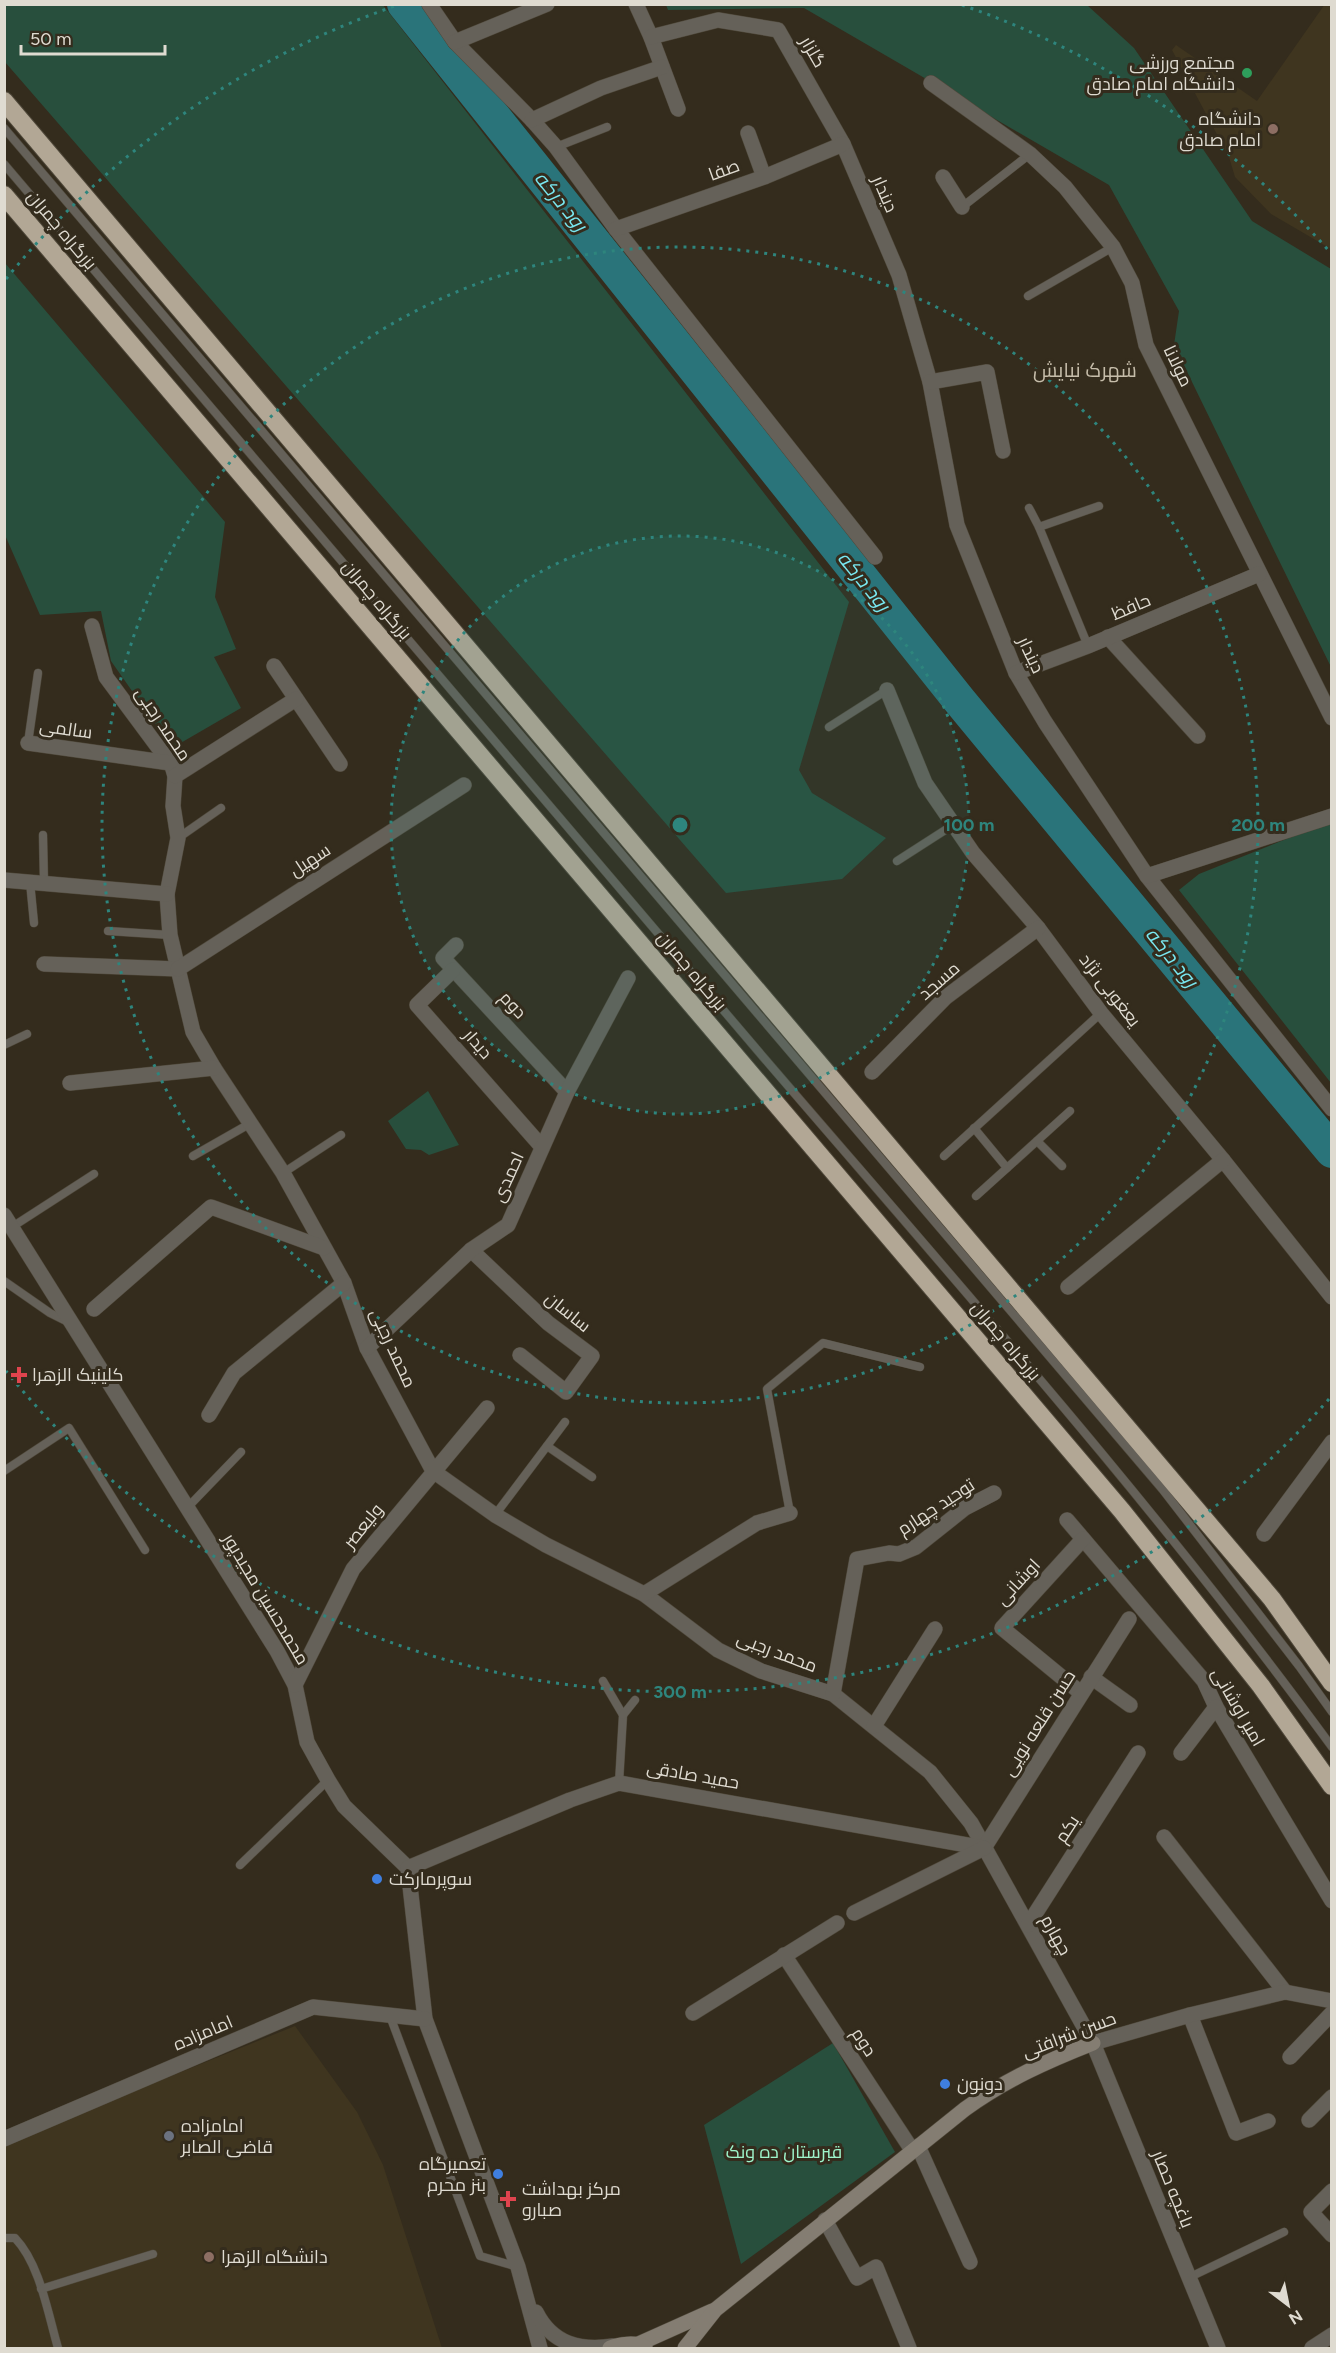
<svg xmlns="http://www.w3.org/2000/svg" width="1336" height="2353" font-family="Figtree,Cairo,sans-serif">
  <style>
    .built { fill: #3f351f }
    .green { fill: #284f3d }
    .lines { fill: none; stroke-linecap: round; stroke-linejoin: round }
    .river { stroke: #2a747a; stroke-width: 34 }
    .lane-casing { stroke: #4f483a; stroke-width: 9 }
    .street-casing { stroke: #4f483a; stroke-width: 16 }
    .secondary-casing { stroke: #4f483a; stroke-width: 16 }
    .highway-casing { stroke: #4f483a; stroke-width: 20 }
    .lane { stroke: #656159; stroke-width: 8 }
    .street { stroke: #656159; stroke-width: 15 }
    .secondary { stroke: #847d72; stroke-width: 15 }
    .highway { stroke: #b2a795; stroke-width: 18 }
    .ring { fill: none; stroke: #2e857d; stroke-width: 3; stroke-dasharray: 3 6 }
    .leisure-dot { fill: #2e9e5b; stroke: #342c1d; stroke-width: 2 }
    .education-dot { fill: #8d6e63; stroke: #342c1d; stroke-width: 2 }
    .health-dot { fill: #e0444e; stroke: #342c1d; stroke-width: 2 }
    .shop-dot { fill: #3f7fe0; stroke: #342c1d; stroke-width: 2 }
    .worship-dot { fill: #6b7280; stroke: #342c1d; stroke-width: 2 }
    .labels { text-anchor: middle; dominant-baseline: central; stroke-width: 6; stroke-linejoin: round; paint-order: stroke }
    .street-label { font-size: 18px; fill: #dfdbd1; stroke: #342c1d }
    .poi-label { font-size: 18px; fill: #dfdbd1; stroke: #342c1d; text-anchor: start }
    .park-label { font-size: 18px; fill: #9ef5cb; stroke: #342c1d }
    .water-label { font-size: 20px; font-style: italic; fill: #79e8f1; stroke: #342c1d }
    .neighbourhood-label { font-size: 20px; fill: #c6bdaa; stroke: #342c1d }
    .centre { fill: #2e857d; stroke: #342c1d; stroke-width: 3 }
    .ring-label { font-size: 18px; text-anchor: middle; font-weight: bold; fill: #2e857d; stroke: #342c1d; stroke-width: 6; stroke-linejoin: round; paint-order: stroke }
  </style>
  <rect width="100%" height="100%" fill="#342c1d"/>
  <g class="built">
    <path d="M 1325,4 L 1332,5 L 1331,249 L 1271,214 L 1235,177 L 1229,157 L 1172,50 L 1176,45 L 1257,101 Z"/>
    <path d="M 295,2026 L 357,2112 L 383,2165 L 442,2348 L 5,2348 L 5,2143 Z"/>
  </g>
  <g class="green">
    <path d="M 4,5 L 383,5 L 849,602 L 799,770 L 812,793 L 886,838 L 842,879 L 726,893 L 5,62 Z"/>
    <path d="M 666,5 L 1087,5 L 1134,48 L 1252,221 L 1331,269 L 1331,667 L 1174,345 L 1179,311 L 1109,185 L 804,8 L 668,10 Z"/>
    <path d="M 5,263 L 225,522 L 215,597 L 236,649 L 214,657 L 241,708 L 172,748 L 111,661 L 101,611 L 40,615 L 5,535 Z"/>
    <path d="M 1331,821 L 1331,1083 L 1179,890 L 1199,874 Z"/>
    <path d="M 428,1091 L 459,1145 L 429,1155 L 421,1150 L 406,1149 L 388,1121 Z"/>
    <path d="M 833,2043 L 895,2152 L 741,2264 L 704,2125 Z"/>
  </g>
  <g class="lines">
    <path class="river" d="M 404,4 L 959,700 L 1332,1151"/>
    <defs>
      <g id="lane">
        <path d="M 4,128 L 1163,1490 L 1299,1666 L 1332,1712"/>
        <path d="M 556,147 L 607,127"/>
        <path d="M 4,164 C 257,462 510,760 764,1058 C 958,1284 1156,1506 1332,1747"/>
        <path d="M 962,207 L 1030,154"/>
        <path d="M 1028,296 L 1113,247"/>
        <path d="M 1029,508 L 1039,527 L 1088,646"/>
        <path d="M 1039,527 L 1099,506"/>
        <path d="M 829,727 L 887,690"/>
        <path d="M 28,743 L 38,673"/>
        <path d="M 43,835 L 44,883"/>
        <path d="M 178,838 L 221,808"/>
        <path d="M 897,861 L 953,825"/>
        <path d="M 30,882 L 34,923"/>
        <path d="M 108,931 L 170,935"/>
        <path d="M 4,1045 L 27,1034"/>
        <path d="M 974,1128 L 1007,1168"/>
        <path d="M 1037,1141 L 1062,1166"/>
        <path d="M 193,1156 L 251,1123"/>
        <path d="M 944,1156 L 1101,1013"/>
        <path d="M 283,1173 L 341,1135"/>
        <path d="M 976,1196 L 1070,1111"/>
        <path d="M 12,1227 L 94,1174"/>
        <path d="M 4,1281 L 50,1313 L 68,1322"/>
        <path d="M 547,1446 L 592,1477"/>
        <path d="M 4,1471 L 69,1428 L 145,1550"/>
        <path d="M 187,1508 L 241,1452"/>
        <path d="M 790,1513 L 767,1389 L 823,1343 L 920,1367"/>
        <path d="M 495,1515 L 565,1422"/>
        <path d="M 603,1681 L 623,1715 L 619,1783"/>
        <path d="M 623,1715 L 635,1700"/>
        <path d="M 240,1865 L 328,1780"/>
        <path d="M 390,2016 L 480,2256 L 518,2267"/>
        <path d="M 4,2238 L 15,2238 C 40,2264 48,2314 58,2348"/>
        <path d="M 1188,2278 L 1284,2232"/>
        <path d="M 41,2289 L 153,2254"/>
      </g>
      <g id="street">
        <path d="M 429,4 L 455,42 L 532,120 L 556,147 L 616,229 L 875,557"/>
        <path d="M 636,4 L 651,37 L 678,109"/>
        <path d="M 651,37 L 718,20 L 778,30 L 843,144 L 899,275 L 930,382 L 957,525 L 1016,673 L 1045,722 L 1147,876 L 1332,1109"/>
        <path d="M 455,42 L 547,4"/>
        <path d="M 931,83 L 1030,154 L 1065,187 L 1113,247 L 1132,283 L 1146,345 L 1332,718"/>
        <path d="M 532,120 L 601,88 L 662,67"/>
        <path d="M 748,133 L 764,177"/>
        <path d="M 943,177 L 962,207"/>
        <path d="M 616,229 L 764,177 L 843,144"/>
        <path d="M 930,382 L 987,372 L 1003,451"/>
        <path d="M 92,626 L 106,677 L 172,766 L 175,776 L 173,806 L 178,838 L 167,894 L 170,935 L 193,1032 L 214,1068 L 283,1173 L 344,1283 L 367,1348 L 433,1471 L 495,1515 L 546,1545 L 644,1594 L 718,1650 L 761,1671 L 833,1694 L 930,1772 L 971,1823 L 1093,2043 L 1218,2348"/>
        <path d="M 1108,637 L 1198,736"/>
        <path d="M 274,666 L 340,764"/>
        <path d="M 1016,673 L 1088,646 L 1259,574"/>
        <path d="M 887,690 L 925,783 L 973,853 L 1038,928 L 1101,1013 L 1223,1160 L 1332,1297"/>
        <path d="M 28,743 L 170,763"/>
        <path d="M 175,776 L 296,699"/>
        <path d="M 1147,876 L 1332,816"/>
        <path d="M 4,880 L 167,894"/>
        <path d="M 456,945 L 443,958 L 567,1092"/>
        <path d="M 44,964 L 178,969"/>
        <path d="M 178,969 L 464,785"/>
        <path d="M 453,970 L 417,1005 L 542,1147"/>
        <path d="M 872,1072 L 946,997 L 1038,928"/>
        <path d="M 70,1083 L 214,1068"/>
        <path d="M 4,1215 L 277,1651 L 295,1685 L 307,1742 L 328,1780 L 344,1806 L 408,1868 L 425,2019 L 518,2267 L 540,2348"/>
        <path d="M 471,1250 L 548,1323 L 592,1356 L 566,1392 L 520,1355"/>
        <path d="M 1068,1287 L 1223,1160"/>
        <path d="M 94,1309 L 211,1207 L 324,1248"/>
        <path d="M 367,1348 L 471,1250 L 508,1225 L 567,1092 L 628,978"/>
        <path d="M 209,1415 L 234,1373 L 344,1283"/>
        <path d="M 1067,1520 L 1204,1681 L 1216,1707 L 1332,1901"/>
        <path d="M 1264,1534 L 1332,1442"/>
        <path d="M 644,1594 L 757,1523 L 790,1513"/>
        <path d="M 1091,1677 L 1130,1705"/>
        <path d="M 295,1685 L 353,1569 L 487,1408"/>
        <path d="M 1081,1693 L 1002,1628 L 1083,1539"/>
        <path d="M 833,1694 L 857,1559 L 889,1553 L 899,1554 L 916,1547 L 965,1508 L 994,1493"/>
        <path d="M 874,1726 L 935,1629"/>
        <path d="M 1181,1753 L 1216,1707"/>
        <path d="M 1164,1837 L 1285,1992"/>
        <path d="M 984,1848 L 1129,1619"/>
        <path d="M 408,1868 L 570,1800 L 619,1783 L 984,1848"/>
        <path d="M 854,1913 L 984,1848"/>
        <path d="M 1028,1925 L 1138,1753"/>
        <path d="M 784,1955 L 912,2150"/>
        <path d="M 693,2013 L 837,1923"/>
        <path d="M 1190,2015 L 1236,2133 L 1268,2121"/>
        <path d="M 1093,2043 L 1190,2015 L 1285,1992 L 1332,2001"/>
        <path d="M 1290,2057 L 1332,2013"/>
        <path d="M 1309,2120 L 1332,2097"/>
        <path d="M 4,2139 L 313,2007 L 425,2019"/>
        <path d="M 918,2146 L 970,2262"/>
        <path d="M 1332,2191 L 1311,2212 L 1332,2235"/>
        <path d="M 825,2220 L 857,2278 L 876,2267 L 909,2348"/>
        <path d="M 536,2312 C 552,2344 580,2351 613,2346"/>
        <path d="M 1312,2348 L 1332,2335"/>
      </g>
      <g id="secondary">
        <path d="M 636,2345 L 712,2311"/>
        <path d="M 610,2348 C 619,2344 636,2342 645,2347"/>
        <path d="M 685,2348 L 715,2310 L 965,2109 C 1005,2080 1047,2061 1093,2043"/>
      </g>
      <g id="highway">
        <path d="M 4,101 L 1272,1599 L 1332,1683"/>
        <path d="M 4,195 L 1122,1511 L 1261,1686 L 1332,1786"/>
      </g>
    </defs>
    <use href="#lane" class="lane-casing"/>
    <use href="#street" class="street-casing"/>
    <use href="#secondary" class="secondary-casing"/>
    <use href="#highway" class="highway-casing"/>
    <use href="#lane" class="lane"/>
    <use href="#street" class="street"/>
    <use href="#secondary" class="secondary"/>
    <use href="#highway" class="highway"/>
  </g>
  <circle cx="680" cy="825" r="289" fill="#2e857d" fill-opacity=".12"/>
  <g class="ring">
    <circle cx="680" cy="825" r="289"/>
    <circle cx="680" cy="825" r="578"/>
    <path d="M1329 1399A867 867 0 0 1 6 1371M6 279A867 867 0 0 1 398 5M962 5A867 867 0 0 1 1329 251"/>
  </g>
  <circle class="leisure-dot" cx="1247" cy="73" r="6"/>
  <g class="education-dot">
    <circle cx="1273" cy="129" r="6"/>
    <circle cx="209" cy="2257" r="6"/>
  </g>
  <g class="health-dot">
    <path d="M16 1366h6v6h6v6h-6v6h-6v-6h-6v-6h6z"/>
    <path d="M505 2190h6v6h6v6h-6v6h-6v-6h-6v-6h6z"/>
  </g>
  <g class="shop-dot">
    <circle cx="377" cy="1879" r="6"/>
    <circle cx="945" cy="2084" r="6"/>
    <circle cx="498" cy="2174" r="6"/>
  </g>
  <circle class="worship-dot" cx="169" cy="2136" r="6"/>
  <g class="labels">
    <g class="street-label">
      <text transform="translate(813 52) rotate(60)">گلزار</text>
      <text transform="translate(724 170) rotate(-20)">صفا</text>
      <text transform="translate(885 194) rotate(67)">دیندار</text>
      <text transform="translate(62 230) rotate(50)">بزرگراه چمران</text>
      <text transform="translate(1178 366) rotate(64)">مولانا</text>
      <text transform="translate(377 600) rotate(50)">بزرگراه چمران</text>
      <text transform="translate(1131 607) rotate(-23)">حافظ</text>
      <text transform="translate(1031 655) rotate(65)">دیندار</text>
      <text transform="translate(163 724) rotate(56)">محمد رجبی</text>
      <text transform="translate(66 729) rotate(8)">سالمی</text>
      <text transform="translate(310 860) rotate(-33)">سهیل</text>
      <text transform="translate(692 971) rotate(50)">بزرگراه چمران</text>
      <text transform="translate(939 981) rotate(-41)">مسجد</text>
      <text transform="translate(1110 990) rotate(52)">یعغوبی نژاد</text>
      <text transform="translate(513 1005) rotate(47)">دوم</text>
      <text transform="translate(478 1044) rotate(49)">دیدار</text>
      <text transform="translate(508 1177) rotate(-66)">احمدی</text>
      <text transform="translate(568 1312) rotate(39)">ساسان</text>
      <text transform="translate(1006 1341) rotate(50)">بزرگراه چمران</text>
      <text transform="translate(393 1348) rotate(65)">محمد رجبی</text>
      <text transform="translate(936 1507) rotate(-33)">توحید چهارم</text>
      <text transform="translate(363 1526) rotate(-51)">ولیعصر</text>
      <text transform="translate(1018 1582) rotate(-47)">اوشانی</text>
      <text transform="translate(266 1599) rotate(59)">محمدحسین مجیدپور</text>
      <text transform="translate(777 1652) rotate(21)">محمد رجبی</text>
      <text transform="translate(1238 1707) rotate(60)">امیر اوشانی</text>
      <text transform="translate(1039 1723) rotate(-58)">حسن قلعه نویی</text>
      <text transform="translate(693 1775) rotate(10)">حمید صادقی</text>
      <text transform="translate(1067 1829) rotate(-57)">یکم</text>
      <text transform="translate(1056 1935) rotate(61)">چهارم</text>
      <text transform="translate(203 2033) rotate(-23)">امامزاده</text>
      <text transform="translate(1069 2035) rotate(-21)">حسن شرافتی</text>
      <text transform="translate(864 2042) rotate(57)">دوم</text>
      <text transform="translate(1173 2189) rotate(68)">باغچه حصار</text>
    </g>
    <g class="poi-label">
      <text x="1235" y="63" text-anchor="end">مجتمع ورزشی<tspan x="1235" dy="21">دانشگاه امام صادق</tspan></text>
      <text x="1261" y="119" text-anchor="end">دانشگاه<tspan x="1261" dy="21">امام صادق</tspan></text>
      <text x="32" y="1375">کلینیک الزهرا</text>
      <text x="389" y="1879">سوپرمارکت</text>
      <text x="957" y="2084">دونون</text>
      <text x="181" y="2126">امامزاده<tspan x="181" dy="21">قاضی الصابر</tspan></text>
      <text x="486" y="2164" text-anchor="end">تعمیرگاه<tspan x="486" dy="21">بنز محرم</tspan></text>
      <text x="522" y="2189">مرکز بهداشت<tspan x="522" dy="21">صبارو</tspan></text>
      <text x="221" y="2257">دانشگاه الزهرا</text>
    </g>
    <g class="park-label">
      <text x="784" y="2152">قبرستان ده ونک</text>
    </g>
    <g class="water-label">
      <text transform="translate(561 201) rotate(51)">رود درکه</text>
      <text transform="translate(864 581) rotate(51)">رود درکه</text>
      <text transform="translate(1172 957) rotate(51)">رود درکه</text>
    </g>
    <g class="neighbourhood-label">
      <text x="1085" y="370">شهرک نیایش</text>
    </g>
  </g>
  <circle cx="680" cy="825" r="9" class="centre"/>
  <g class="ring-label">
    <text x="969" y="831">100 m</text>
    <text x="1258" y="831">200 m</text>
    <text x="680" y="1698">300 m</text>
  </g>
  <rect width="1336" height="2353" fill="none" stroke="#dfdbd1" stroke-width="12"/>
  <g transform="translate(1288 2305) rotate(148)" stroke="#342c1d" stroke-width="4.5" paint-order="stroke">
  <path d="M0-4.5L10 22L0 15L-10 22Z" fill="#dfdbd1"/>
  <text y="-9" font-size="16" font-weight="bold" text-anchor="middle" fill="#dfdbd1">N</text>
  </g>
  <path d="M21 45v9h144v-9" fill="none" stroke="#dfdbd1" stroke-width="3"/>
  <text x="30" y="45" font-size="18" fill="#dfdbd1" stroke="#342c1d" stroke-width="4.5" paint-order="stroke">50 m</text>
</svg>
